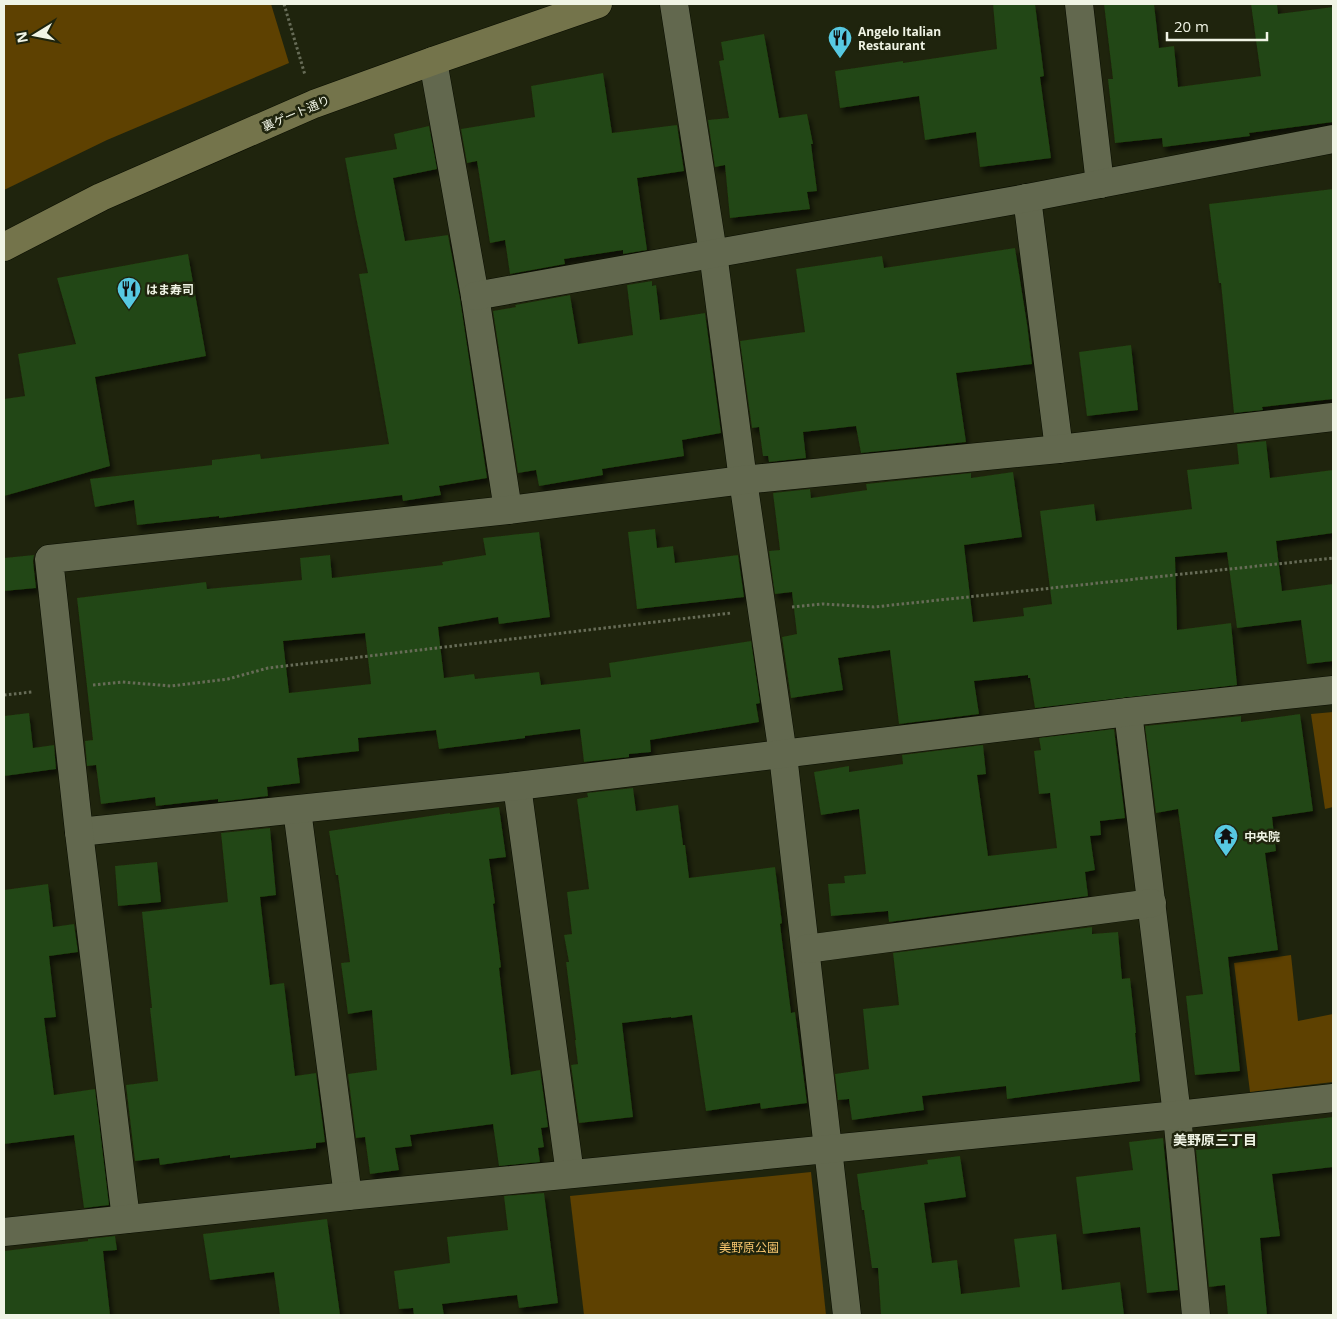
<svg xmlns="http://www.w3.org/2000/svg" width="1337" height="1319" font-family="'Open Sans','Noto Sans JP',sans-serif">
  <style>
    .green { fill: #5e4101 }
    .building { fill: #224613; fill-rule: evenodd; filter: url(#shadow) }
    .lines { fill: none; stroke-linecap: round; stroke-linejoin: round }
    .street-casing { stroke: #090d00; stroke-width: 29 }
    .secondary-casing { stroke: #090d00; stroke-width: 29 }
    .path { stroke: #676c57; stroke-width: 3; stroke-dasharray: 2.5 2.5; stroke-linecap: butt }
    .street { stroke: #62684e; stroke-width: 28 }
    .secondary { stroke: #74744b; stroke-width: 28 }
    .labels { text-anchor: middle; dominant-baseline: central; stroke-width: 5; stroke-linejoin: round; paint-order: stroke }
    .poi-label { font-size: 12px; font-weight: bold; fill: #f0f4e5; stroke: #1f240d; text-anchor: start }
    .street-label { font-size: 12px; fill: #f0f4e5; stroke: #1f240d }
    .park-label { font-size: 12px; fill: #f5c46e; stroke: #1f240d }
    .neighbourhood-label { font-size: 14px; font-weight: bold; fill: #f0f4e5; stroke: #1f240d }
  </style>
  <defs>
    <filter id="shadow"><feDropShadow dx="3" dy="5.5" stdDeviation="2.5" flood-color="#0009"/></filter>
  </defs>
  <rect width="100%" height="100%" fill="#1f240d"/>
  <g class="green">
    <path d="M 4,4 L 271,4 L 289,63 L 107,140 L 4,190 Z"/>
    <path d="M 1333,712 L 1333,807 L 1325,809 L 1311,714 Z"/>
    <path d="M 1291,955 L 1298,1021 L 1333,1014 L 1333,1082 L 1250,1092 L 1234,963 Z"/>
    <path d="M 811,1172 L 826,1315 L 584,1315 L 570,1196 Z"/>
  </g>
  <g class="building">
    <path d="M 993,4 L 1035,4 L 1044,76 L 1040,77 L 1051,158 L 980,167 L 976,132 L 925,140 L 919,96 L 840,108 L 835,71 L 903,61 L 903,63 L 997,49 Z"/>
    <path d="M 1104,4 L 1154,4 L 1159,48 L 1174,46 L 1178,87 L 1261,76 L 1251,4 L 1277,4 L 1278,14 L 1333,7 L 1333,122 L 1249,133 L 1250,136 L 1163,147 L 1162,138 L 1115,143 L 1108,79 L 1113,79 Z"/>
    <path d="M 764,34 L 779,118 L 807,114 L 813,144 L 811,144 L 817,191 L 807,192 L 810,209 L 730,218 L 725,165 L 715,167 L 708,120 L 729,118 L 719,61 L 724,60 L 721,42 Z"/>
    <path d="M 603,73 L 612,133 L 677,125 L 684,171 L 637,178 L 647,250 L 623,254 L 623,250 L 564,259 L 565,264 L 510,274 L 505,240 L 490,243 L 477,161 L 467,163 L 461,129 L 535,117 L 531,86 Z"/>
    <path d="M 429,126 L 437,169 L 393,178 L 405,241 L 448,235 L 460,299 L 487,478 L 439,486 L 441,495 L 403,501 L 402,495 L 219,518 L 219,516 L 137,525 L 134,500 L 95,507 L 90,479 L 212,465 L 212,460 L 260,454 L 261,459 L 389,444 L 359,274 L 368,273 L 356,217 L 345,158 L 397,149 L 394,134 Z"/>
    <path d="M 1333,189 L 1333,399 L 1262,407 L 1263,410 L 1234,413 L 1221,283 L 1219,283 L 1209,204 Z"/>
    <path d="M 1015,248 L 1027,324 L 1032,364 L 956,373 L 966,442 L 861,453 L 856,426 L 803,432 L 806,458 L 769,462 L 768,456 L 763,456 L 759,427 L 752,428 L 740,341 L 805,332 L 796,269 L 882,256 L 884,268 Z"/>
    <path d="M 188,254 L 206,356 L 95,377 L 110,466 L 4,496 L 4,399 L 25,396 L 18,354 L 76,344 L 57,278 Z"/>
    <path d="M 652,281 L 652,286 L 656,285 L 660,320 L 705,313 L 721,433 L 682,440 L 684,456 L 602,469 L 603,475 L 539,486 L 536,470 L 518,473 L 493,311 L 516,307 L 515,305 L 570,295 L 578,344 L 633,335 L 627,285 Z"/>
    <path d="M 1131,345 L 1138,410 L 1087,416 L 1079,352 Z"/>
    <path d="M 1266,441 L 1270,478 L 1333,470 L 1333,533 L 1276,541 L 1282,591 L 1333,584 L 1333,661 L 1307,664 L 1301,620 L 1237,628 L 1227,552 L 1175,557 L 1177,630 L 1231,623 L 1237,685 L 1035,708 L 1030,678 L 1028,678 L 1028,675 L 974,681 L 979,714 L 899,724 L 890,650 L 838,658 L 843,690 L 791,698 L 782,637 L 797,634 L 792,592 L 775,594 L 769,551 L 780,550 L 773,493 L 810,489 L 811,498 L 867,490 L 866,484 L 971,473 L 971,478 L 1013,472 L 1022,537 L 964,545 L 973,622 L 1024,616 L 1023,608 L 1052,604 L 1040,511 L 1094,504 L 1096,521 L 1192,509 L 1187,470 L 1239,464 L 1237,444 Z"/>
    <path d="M 655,529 L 657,548 L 673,546 L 675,563 L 738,555 L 744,597 L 637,609 L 628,532 Z"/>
    <path d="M 539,532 L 550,617 L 499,624 L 498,617 L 438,627 L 444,678 L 474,674 L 475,679 L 539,672 L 541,685 L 611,677 L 609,663 L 751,641 L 760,703 L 756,704 L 759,722 L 650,740 L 651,752 L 629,754 L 629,757 L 584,762 L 580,729 L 525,736 L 525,738 L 439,749 L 436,730 L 358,738 L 359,751 L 297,758 L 300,783 L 267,787 L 268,796 L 218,802 L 218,799 L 156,806 L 155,797 L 101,804 L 96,765 L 87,766 L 85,741 L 93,740 L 77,598 L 206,582 L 207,589 L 302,580 L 300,558 L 330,555 L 332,578 L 443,565 L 442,562 L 486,555 L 483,538 ZM 365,633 L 371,684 L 289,693 L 283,641 Z"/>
    <path d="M 34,555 L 33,561 L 36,588 L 4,591 L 4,558 Z"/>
    <path d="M 29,713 L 33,748 L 54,745 L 56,769 L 4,776 L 4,716 Z"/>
    <path d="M 1300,714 L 1313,811 L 1272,817 L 1276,851 L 1265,853 L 1278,950 L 1228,957 L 1240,1071 L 1195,1075 L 1186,996 L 1203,994 L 1178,809 L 1156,813 L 1145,726 L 1241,716 L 1241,722 Z"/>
    <path d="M 1114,729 L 1125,818 L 1100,821 L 1101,835 L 1090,836 L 1095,870 L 1085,872 L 1088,896 L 889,922 L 888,911 L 831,916 L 828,884 L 845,883 L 844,876 L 866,874 L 859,809 L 821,815 L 814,772 L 849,766 L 849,772 L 903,764 L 902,755 L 983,745 L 986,774 L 977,775 L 988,856 L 1057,848 L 1050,793 L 1039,794 L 1034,751 L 1041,750 L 1039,738 Z"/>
    <path d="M 633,788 L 636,811 L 678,805 L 683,845 L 685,845 L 689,878 L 775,867 L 782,923 L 780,924 L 791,1013 L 795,1012 L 807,1103 L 761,1109 L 760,1103 L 706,1111 L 692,1015 L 671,1018 L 671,1017 L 622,1023 L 633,1117 L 579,1123 L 571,1065 L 578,1064 L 575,1040 L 576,1040 L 566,962 L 569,962 L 564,935 L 572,934 L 567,892 L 589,889 L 577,799 L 588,797 L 587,793 Z"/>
    <path d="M 499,807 L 506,857 L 489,859 L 495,903 L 493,904 L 501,967 L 499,968 L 511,1075 L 540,1070 L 548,1127 L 541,1128 L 544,1147 L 538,1148 L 540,1162 L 499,1166 L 493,1124 L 410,1135 L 412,1146 L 395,1148 L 399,1170 L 370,1174 L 365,1137 L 356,1138 L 348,1074 L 377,1070 L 372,1010 L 348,1014 L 341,963 L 350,962 L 338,875 L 336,875 L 329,831 L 450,813 L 450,814 Z"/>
    <path d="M 270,828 L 276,895 L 260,897 L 270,985 L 284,983 L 295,1076 L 316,1073 L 325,1142 L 316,1143 L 316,1148 L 230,1158 L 230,1155 L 160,1165 L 159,1158 L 135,1161 L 126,1085 L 158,1081 L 150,1008 L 152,1008 L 142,912 L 228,902 L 221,833 Z"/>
    <path d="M 157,862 L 161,902 L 118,906 L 115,866 Z"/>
    <path d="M 48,884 L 53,927 L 74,924 L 78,952 L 49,956 L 56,1017 L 44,1018 L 54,1095 L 95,1089 L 109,1205 L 84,1208 L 74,1135 L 4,1144 L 4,890 Z"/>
    <path d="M 1092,927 L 1092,934 L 1118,932 L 1122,979 L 1130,978 L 1136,1033 L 1135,1033 L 1140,1081 L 1007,1099 L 1006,1086 L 922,1096 L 924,1110 L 852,1120 L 849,1099 L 838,1100 L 835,1074 L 869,1069 L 863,1009 L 899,1005 L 893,953 Z"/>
    <path d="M 1333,1117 L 1333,1167 L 1272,1174 L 1280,1236 L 1260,1238 L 1267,1315 L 1228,1315 L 1225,1285 L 1209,1287 L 1196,1150 L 1223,1148 L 1221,1130 Z"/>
    <path d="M 1163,1138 L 1178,1290 L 1147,1293 L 1140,1227 L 1083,1234 L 1076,1177 L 1133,1170 L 1129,1142 Z"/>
    <path d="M 960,1156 L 966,1197 L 924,1203 L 932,1263 L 957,1260 L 961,1294 L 1020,1287 L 1014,1239 L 1056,1234 L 1062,1290 L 1120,1282 L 1124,1315 L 881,1315 L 878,1268 L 872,1268 L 864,1210 L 862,1210 L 857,1174 L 928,1164 L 927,1160 Z"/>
    <path d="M 544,1193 L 558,1303 L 519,1308 L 517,1295 L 442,1304 L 444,1315 L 414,1315 L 413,1308 L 399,1309 L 394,1271 L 450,1263 L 447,1237 L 508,1230 L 504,1196 Z"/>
    <path d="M 327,1219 L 340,1315 L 280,1315 L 274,1272 L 210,1280 L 203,1234 Z"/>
    <path d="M 115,1236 L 117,1250 L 103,1251 L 110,1315 L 4,1315 L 4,1251 L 88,1241 L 88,1239 Z"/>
  </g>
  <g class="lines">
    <defs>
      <g id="street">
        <path d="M 674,4 L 713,253 L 743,480 L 783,755 L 847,1315"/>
        <path d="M 1079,4 L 1100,184"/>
        <path d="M 433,61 L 475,296 L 508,510"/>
        <path d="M 1027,198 L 1059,449"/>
        <path d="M 475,296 L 1027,198 L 1333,139"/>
        <path d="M 1128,712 L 1177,1115 L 1196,1315"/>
        <path d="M 517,786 L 570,1174"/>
        <path d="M 297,810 L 348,1196"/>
        <path d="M 79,832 L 517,786 L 1128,712 L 1333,690"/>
        <path d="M 806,949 L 1152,903"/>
        <path d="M 126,1219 L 79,832 L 49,559 L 508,510 L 743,480 L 1059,449 L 1333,417"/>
        <path d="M 4,1232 L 348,1196 L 1177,1115 L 1333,1098"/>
      </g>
      <path id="secondary" d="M 4,247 L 101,197 L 314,104 L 433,61 L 598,4"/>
    </defs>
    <use href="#street" class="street-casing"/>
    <use href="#secondary" class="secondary-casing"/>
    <g class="path">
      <path d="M 284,4 L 305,75"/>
      <path d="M 792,607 L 823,604 L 874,607 L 1333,558"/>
      <path d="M 93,685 L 122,682 L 171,686 L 228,679 L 268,668 L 731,613"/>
      <path d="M 4,695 L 32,692"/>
    </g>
    <use href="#street" class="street"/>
    <use href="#secondary" class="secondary"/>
  </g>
  <defs>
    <symbol id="restaurant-pin" viewBox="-11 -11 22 30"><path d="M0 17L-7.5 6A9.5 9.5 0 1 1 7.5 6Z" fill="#57c9e2" stroke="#1f240d"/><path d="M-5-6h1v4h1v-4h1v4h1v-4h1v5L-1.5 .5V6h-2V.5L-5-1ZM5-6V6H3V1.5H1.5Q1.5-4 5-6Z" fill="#111"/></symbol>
    <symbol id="temple-pin" viewBox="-11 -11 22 30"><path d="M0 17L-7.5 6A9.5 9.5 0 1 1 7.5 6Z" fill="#57c9e2" stroke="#1f240d"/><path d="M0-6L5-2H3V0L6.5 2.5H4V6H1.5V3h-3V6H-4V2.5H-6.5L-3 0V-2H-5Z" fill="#111"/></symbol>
  </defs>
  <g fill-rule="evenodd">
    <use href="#restaurant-pin" x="826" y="24" width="28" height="38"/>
    <use href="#restaurant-pin" x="115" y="275" width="28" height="38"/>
    <use href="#temple-pin" x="1212" y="822" width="28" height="38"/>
  </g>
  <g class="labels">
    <g class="poi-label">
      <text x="858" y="31">Angelo Italian<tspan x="858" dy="14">Restaurant</tspan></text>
      <text x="146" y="289">はま寿司</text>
      <text x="1244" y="836">中央院</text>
    </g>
    <g class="street-label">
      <text transform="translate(296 113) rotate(-23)">裏ゲート通り</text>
    </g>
    <g class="park-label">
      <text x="749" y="1247">美野原公園</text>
    </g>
    <g class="neighbourhood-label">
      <text x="1215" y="1139">美野原三丁目</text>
    </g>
  </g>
  <rect width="1337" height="1319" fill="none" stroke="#f0f4e5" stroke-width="10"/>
  <g transform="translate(35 35) rotate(260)" stroke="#1f240d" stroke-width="4" paint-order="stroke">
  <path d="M0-4L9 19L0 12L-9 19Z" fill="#f0f4e5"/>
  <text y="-8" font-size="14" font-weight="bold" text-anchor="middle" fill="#f0f4e5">N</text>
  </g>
  <path d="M1167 32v8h100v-8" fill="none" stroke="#f0f4e5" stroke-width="2.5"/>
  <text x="1174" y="32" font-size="15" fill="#f0f4e5" stroke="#1f240d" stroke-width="4" paint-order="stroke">20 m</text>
</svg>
